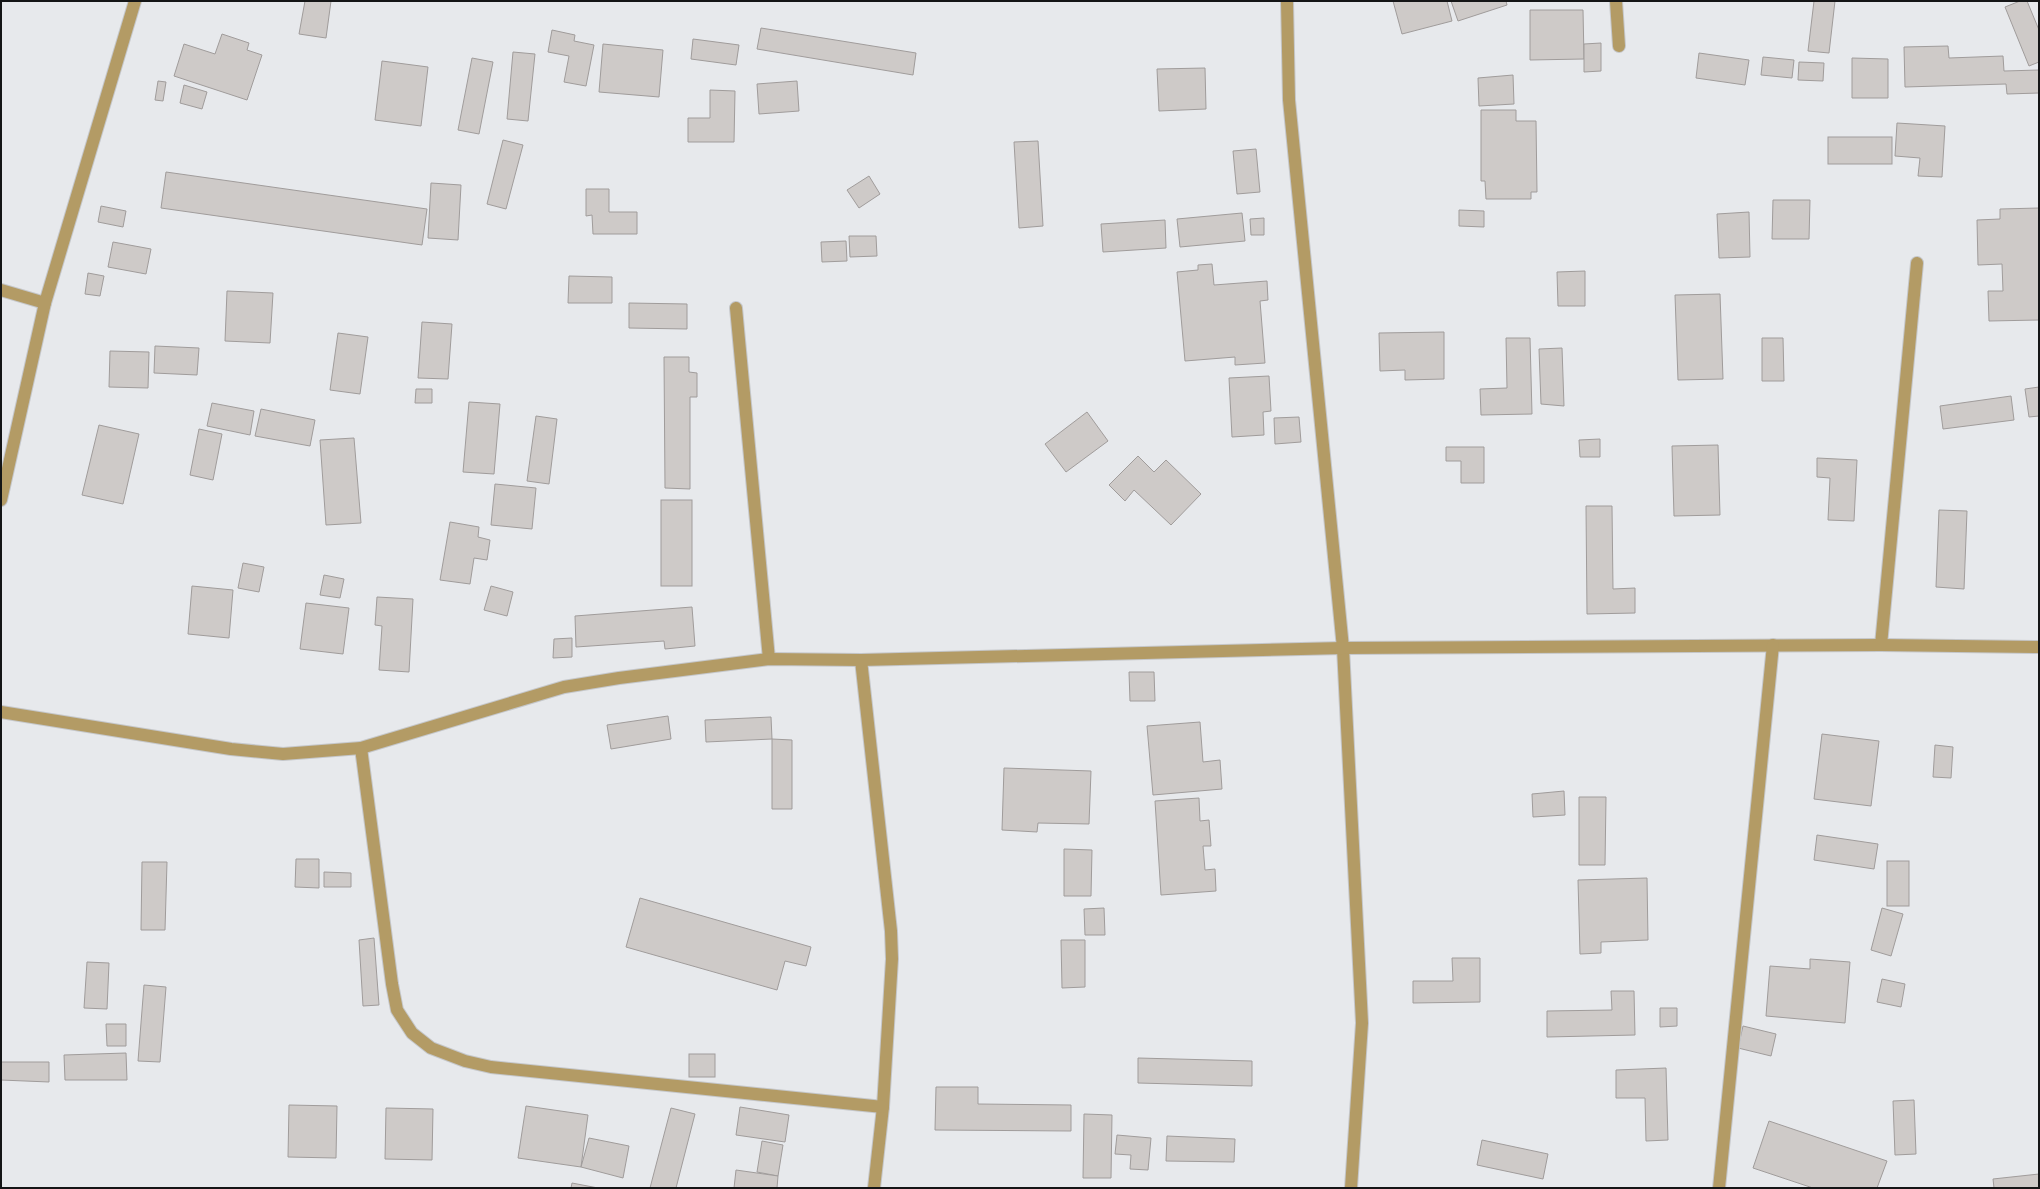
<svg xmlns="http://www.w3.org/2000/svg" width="2040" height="1189" font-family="'Golos Text',sans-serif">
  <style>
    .building { fill: #cecac8; stroke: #a09c9b }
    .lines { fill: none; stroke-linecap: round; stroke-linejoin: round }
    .street-casing { stroke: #c5c7ca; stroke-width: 14 }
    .street { stroke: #b39b65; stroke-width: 12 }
  </style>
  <rect width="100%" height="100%" fill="#e7e9ec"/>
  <g class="building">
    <path d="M 305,1 L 331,1 L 326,38 L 299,34 Z"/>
    <path d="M 1393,1 L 1447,1 L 1452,21 L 1402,34 Z"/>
    <path d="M 1451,1 L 1506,1 L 1507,5 L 1458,21 Z"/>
    <path d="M 1814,1 L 1835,1 L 1829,53 L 1808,51 Z"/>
    <path d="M 2020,1 L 2027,1 L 2039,30 L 2039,62 L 2029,66 L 2005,7 Z"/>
    <path d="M 1530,10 L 1583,10 L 1584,59 L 1530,60 Z"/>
    <path d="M 761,28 L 916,53 L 913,75 L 757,49 Z"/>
    <path d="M 552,30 L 575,35 L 574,41 L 594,45 L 586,86 L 564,82 L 569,56 L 548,52 Z"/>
    <path d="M 222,34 L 249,43 L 247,50 L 262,55 L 247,100 L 174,76 L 184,44 L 215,54 Z"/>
    <path d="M 693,39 L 739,45 L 736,65 L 691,59 Z"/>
    <path d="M 1601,43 L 1601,71 L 1584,72 L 1584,44 Z"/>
    <path d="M 603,44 L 663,50 L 659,97 L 599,92 Z"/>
    <path d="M 1948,46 L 1949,58 L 2003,56 L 2004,71 L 2039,70 L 2039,93 L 2007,94 L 2006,84 L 1905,87 L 1904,47 Z"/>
    <path d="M 513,52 L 535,54 L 528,121 L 507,119 Z"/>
    <path d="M 1699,53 L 1749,60 L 1745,85 L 1696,78 Z"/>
    <path d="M 1763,57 L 1794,60 L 1792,78 L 1761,75 Z"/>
    <path d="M 472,58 L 493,62 L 479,134 L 458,130 Z"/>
    <path d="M 1852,58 L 1888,59 L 1888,98 L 1852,98 Z"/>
    <path d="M 382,61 L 428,67 L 421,126 L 375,120 Z"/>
    <path d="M 1799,62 L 1824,63 L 1823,81 L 1798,80 Z"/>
    <path d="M 1205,68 L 1206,109 L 1159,111 L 1157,69 Z"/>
    <path d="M 1513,75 L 1514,104 L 1479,106 L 1478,78 Z"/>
    <path d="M 158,81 L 166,82 L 163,101 L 155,100 Z"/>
    <path d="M 797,81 L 799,111 L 759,114 L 757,84 Z"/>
    <path d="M 184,85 L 207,92 L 202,109 L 180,103 Z"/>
    <path d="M 710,90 L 735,91 L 734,142 L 688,142 L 688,118 L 710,118 Z"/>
    <path d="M 1481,110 L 1516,110 L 1516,121 L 1536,121 L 1537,192 L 1531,192 L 1531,199 L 1486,199 L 1485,181 L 1481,181 Z"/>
    <path d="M 1897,123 L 1945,126 L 1942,177 L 1918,176 L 1920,158 L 1895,156 Z"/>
    <rect x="1828" y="137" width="64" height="27"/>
    <path d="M 503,140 L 523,145 L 506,209 L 487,204 Z"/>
    <path d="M 1038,141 L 1043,226 L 1019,228 L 1014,142 Z"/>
    <path d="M 1256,149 L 1260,192 L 1237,194 L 1233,151 Z"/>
    <path d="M 166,172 L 427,209 L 422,245 L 161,208 Z"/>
    <path d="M 869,176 L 880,194 L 859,208 L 847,190 Z"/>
    <path d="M 431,183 L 461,185 L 458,240 L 428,238 Z"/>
    <path d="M 586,189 L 609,189 L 609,212 L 637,212 L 637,234 L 593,234 L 592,215 L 586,216 Z"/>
    <path d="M 1773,200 L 1810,200 L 1809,239 L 1772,239 Z"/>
    <path d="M 101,206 L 126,211 L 123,227 L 98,222 Z"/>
    <path d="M 2039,208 L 2039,320 L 1989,321 L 1988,291 L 2003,291 L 2002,264 L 1978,265 L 1977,220 L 2000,219 L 2000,209 Z"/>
    <path d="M 1459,210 L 1484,211 L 1484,227 L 1459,226 Z"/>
    <path d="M 1749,212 L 1750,257 L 1719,258 L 1717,214 Z"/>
    <path d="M 1242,213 L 1245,241 L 1180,247 L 1177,219 Z"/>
    <path d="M 1264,218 L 1264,235 L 1251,235 L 1250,219 Z"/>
    <path d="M 1165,220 L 1166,248 L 1103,252 L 1101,224 Z"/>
    <path d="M 849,236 L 876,236 L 877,256 L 850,257 Z"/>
    <path d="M 846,241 L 847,261 L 822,262 L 821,242 Z"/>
    <path d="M 113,242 L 151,249 L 146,274 L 108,267 Z"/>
    <path d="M 1212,264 L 1214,285 L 1267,281 L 1268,300 L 1260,301 L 1265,363 L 1235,365 L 1235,357 L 1185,361 L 1177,272 L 1198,270 L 1198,265 Z"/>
    <path d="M 1585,271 L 1585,306 L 1558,306 L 1557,272 Z"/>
    <path d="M 88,273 L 104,276 L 100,296 L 85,294 Z"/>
    <path d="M 569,276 L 612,277 L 612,303 L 568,303 Z"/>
    <path d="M 227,291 L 273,293 L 270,343 L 225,341 Z"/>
    <path d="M 1720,294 L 1723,379 L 1678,380 L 1675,295 Z"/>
    <path d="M 629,303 L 687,304 L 687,329 L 629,328 Z"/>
    <path d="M 422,322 L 452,324 L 448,379 L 418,378 Z"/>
    <path d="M 1444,332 L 1444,379 L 1405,380 L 1405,370 L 1380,371 L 1379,333 Z"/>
    <path d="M 338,333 L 368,337 L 360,394 L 330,390 Z"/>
    <path d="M 1506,338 L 1530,338 L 1532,414 L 1481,415 L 1480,389 L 1507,388 Z"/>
    <path d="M 1762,338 L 1783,338 L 1784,381 L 1762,381 Z"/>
    <path d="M 155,346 L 199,348 L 197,375 L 154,373 Z"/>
    <path d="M 1562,348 L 1564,406 L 1541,404 L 1539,349 Z"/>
    <path d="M 110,351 L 149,352 L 148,388 L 109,387 Z"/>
    <path d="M 664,357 L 689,357 L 689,372 L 697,373 L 697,397 L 690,397 L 690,489 L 665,488 Z"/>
    <path d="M 1269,376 L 1271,411 L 1263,412 L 1264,435 L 1232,437 L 1229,378 Z"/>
    <path d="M 2039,387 L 2039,416 L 2029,417 L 2025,389 Z"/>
    <path d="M 416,389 L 432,389 L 432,403 L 415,403 Z"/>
    <path d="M 2011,396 L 2014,420 L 1943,429 L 1940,406 Z"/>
    <path d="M 469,402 L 500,404 L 494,474 L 463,472 Z"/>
    <path d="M 212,403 L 254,411 L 250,435 L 207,426 Z"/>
    <path d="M 261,409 L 315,420 L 310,446 L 255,436 Z"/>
    <path d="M 1087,412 L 1108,441 L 1066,472 L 1045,444 Z"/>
    <path d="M 536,416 L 557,419 L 549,484 L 527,481 Z"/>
    <path d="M 1299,417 L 1301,442 L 1275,444 L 1274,418 Z"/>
    <path d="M 99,425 L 139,434 L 123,504 L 82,495 Z"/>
    <path d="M 199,429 L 222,434 L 213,480 L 190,475 Z"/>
    <path d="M 354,438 L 361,523 L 326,525 L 320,440 Z"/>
    <path d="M 1600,439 L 1600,457 L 1580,457 L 1579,440 Z"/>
    <path d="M 1718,445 L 1720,515 L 1674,516 L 1672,446 Z"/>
    <path d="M 1446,447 L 1484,447 L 1484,483 L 1461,483 L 1461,461 L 1446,461 Z"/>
    <path d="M 1138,456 L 1154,472 L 1166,460 L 1201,494 L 1171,525 L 1134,490 L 1125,501 L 1109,485 Z"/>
    <path d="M 1817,458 L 1857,460 L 1854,521 L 1828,520 L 1830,478 L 1817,477 Z"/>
    <path d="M 495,484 L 536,488 L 532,529 L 491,525 Z"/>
    <rect x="661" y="500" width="31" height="86"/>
    <path d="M 1586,506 L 1612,506 L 1613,589 L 1635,588 L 1635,613 L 1587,614 Z"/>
    <path d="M 1939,510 L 1967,511 L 1964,589 L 1936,587 Z"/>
    <path d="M 450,522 L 479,527 L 478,537 L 490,540 L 487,560 L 474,558 L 470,584 L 440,580 Z"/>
    <path d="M 243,563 L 264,567 L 259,592 L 238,588 Z"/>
    <path d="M 324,575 L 344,579 L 340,598 L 320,595 Z"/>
    <path d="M 192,586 L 233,590 L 229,638 L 188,634 Z"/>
    <path d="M 491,586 L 513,592 L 507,616 L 484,610 Z"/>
    <path d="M 377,597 L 413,599 L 409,672 L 379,670 L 382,626 L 375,625 Z"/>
    <path d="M 306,603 L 349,608 L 343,654 L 300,649 Z"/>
    <path d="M 692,607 L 695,646 L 665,649 L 664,641 L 576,647 L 575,616 Z"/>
    <path d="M 572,638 L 572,657 L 553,658 L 554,639 Z"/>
    <path d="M 1129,672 L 1154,672 L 1155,701 L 1130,701 Z"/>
    <path d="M 668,716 L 671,739 L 611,749 L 607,725 Z"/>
    <path d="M 771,717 L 772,739 L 706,742 L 705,720 Z"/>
    <path d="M 1200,722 L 1203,762 L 1220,760 L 1222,789 L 1153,795 L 1147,726 Z"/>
    <path d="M 1822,734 L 1879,741 L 1871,806 L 1814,799 Z"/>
    <path d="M 772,739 L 792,740 L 792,809 L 772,809 Z"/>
    <path d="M 1935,745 L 1953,747 L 1951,778 L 1933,777 Z"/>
    <path d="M 1004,768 L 1091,771 L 1089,824 L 1038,823 L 1037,832 L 1002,830 Z"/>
    <path d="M 1564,791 L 1565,815 L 1533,817 L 1532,794 Z"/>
    <path d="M 1579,797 L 1606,797 L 1605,865 L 1579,865 Z"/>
    <path d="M 1199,798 L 1200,821 L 1209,820 L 1211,846 L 1203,846 L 1205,870 L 1215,869 L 1216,891 L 1161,895 L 1155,801 Z"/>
    <path d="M 1817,835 L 1878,844 L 1874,869 L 1814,860 Z"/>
    <path d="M 1064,849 L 1092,850 L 1091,896 L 1064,896 Z"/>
    <path d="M 296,859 L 319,859 L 319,888 L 295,887 Z"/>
    <rect x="1887" y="861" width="22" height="45"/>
    <path d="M 142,862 L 167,862 L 165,930 L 141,930 Z"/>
    <path d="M 324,872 L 351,873 L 351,887 L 324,887 Z"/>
    <path d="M 1647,878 L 1648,940 L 1601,942 L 1601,953 L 1580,954 L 1578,880 Z"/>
    <path d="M 640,898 L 811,947 L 806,966 L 785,961 L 777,990 L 626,947 Z"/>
    <path d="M 1104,908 L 1105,935 L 1085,935 L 1084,909 Z"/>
    <path d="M 1882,908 L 1903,914 L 1891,956 L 1871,950 Z"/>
    <path d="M 374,938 L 379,1005 L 363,1006 L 359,940 Z"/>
    <path d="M 1061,940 L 1085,940 L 1085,987 L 1062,988 Z"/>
    <path d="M 1452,958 L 1480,958 L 1480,1002 L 1413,1003 L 1413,981 L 1453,981 Z"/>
    <path d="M 1810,959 L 1850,962 L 1845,1023 L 1766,1016 L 1770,966 L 1810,969 Z"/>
    <path d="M 87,962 L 109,963 L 107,1009 L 84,1008 Z"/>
    <path d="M 1882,979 L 1905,984 L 1901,1007 L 1877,1002 Z"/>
    <path d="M 144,985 L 166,987 L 160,1062 L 138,1061 Z"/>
    <path d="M 1611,991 L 1634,991 L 1635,1035 L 1547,1037 L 1547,1011 L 1612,1010 Z"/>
    <path d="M 1660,1008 L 1677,1008 L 1677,1026 L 1660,1027 Z"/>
    <path d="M 106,1024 L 126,1024 L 126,1046 L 107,1046 Z"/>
    <path d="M 1743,1026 L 1776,1034 L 1771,1056 L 1738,1048 Z"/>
    <path d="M 126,1053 L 127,1080 L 65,1080 L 64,1055 Z"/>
    <rect x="689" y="1054" width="26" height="23"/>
    <path d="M 1138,1058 L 1252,1061 L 1252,1086 L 1138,1083 Z"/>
    <path d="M 1,1062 L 49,1062 L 49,1082 L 1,1080 Z"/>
    <path d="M 1666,1068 L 1668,1140 L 1646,1141 L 1645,1098 L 1616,1098 L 1616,1070 Z"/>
    <path d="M 936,1087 L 978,1087 L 978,1104 L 1071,1105 L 1071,1131 L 935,1130 Z"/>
    <path d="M 1914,1100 L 1916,1154 L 1895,1155 L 1893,1101 Z"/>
    <path d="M 289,1105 L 337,1106 L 336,1158 L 288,1157 Z"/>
    <path d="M 526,1106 L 588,1115 L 581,1167 L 518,1158 Z"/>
    <path d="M 740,1107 L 789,1115 L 785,1142 L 736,1135 Z"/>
    <path d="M 386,1108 L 433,1109 L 432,1160 L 385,1159 Z"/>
    <path d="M 671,1108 L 695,1114 L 676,1188 L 650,1188 Z"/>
    <path d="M 1084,1114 L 1112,1115 L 1111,1178 L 1083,1178 Z"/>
    <path d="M 1769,1121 L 1887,1161 L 1877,1188 L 1813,1188 L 1753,1168 Z"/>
    <path d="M 1117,1135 L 1151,1138 L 1148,1170 L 1130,1169 L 1131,1155 L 1115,1154 Z"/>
    <path d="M 1167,1136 L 1235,1139 L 1234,1162 L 1166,1161 Z"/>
    <path d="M 589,1138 L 629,1146 L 623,1178 L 581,1167 Z"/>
    <path d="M 1482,1140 L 1548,1154 L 1543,1179 L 1477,1165 Z"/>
    <path d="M 762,1141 L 783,1145 L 778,1176 L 757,1172 Z"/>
    <path d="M 736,1170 L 778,1176 L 777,1188 L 734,1188 Z"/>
    <path d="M 2039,1174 L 2039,1188 L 1994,1188 L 1993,1179 Z"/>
    <path d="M 572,1183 L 598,1188 L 571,1188 Z"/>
  </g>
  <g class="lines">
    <defs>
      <g id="street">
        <path d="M 1287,1 L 1289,100 L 1343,648 L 1362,1023 L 1351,1188"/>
        <path d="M 1616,1 L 1619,46"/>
        <path d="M 1,290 L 45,303"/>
        <path d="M 736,308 L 769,659"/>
        <path d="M 1,500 L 45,303 L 135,1"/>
        <path d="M 1881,645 L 1917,263"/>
        <path d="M 861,660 L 891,931 L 892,959 L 883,1107 L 874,1188"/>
        <path d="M 1,712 L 231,749 L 283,754 L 361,748 L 564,687 L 619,678 L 769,659 L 861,660 L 1343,648 L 1881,645 L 2039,647"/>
        <path d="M 361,748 L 392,984 L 397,1010 L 412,1033 L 431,1048 L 465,1061 L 491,1067 L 883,1107"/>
        <path d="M 1719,1188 L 1773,645"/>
      </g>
    </defs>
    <use href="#street" class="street-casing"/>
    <use href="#street" class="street"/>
  </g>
  <rect width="2040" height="1189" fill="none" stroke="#141516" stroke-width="4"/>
</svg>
